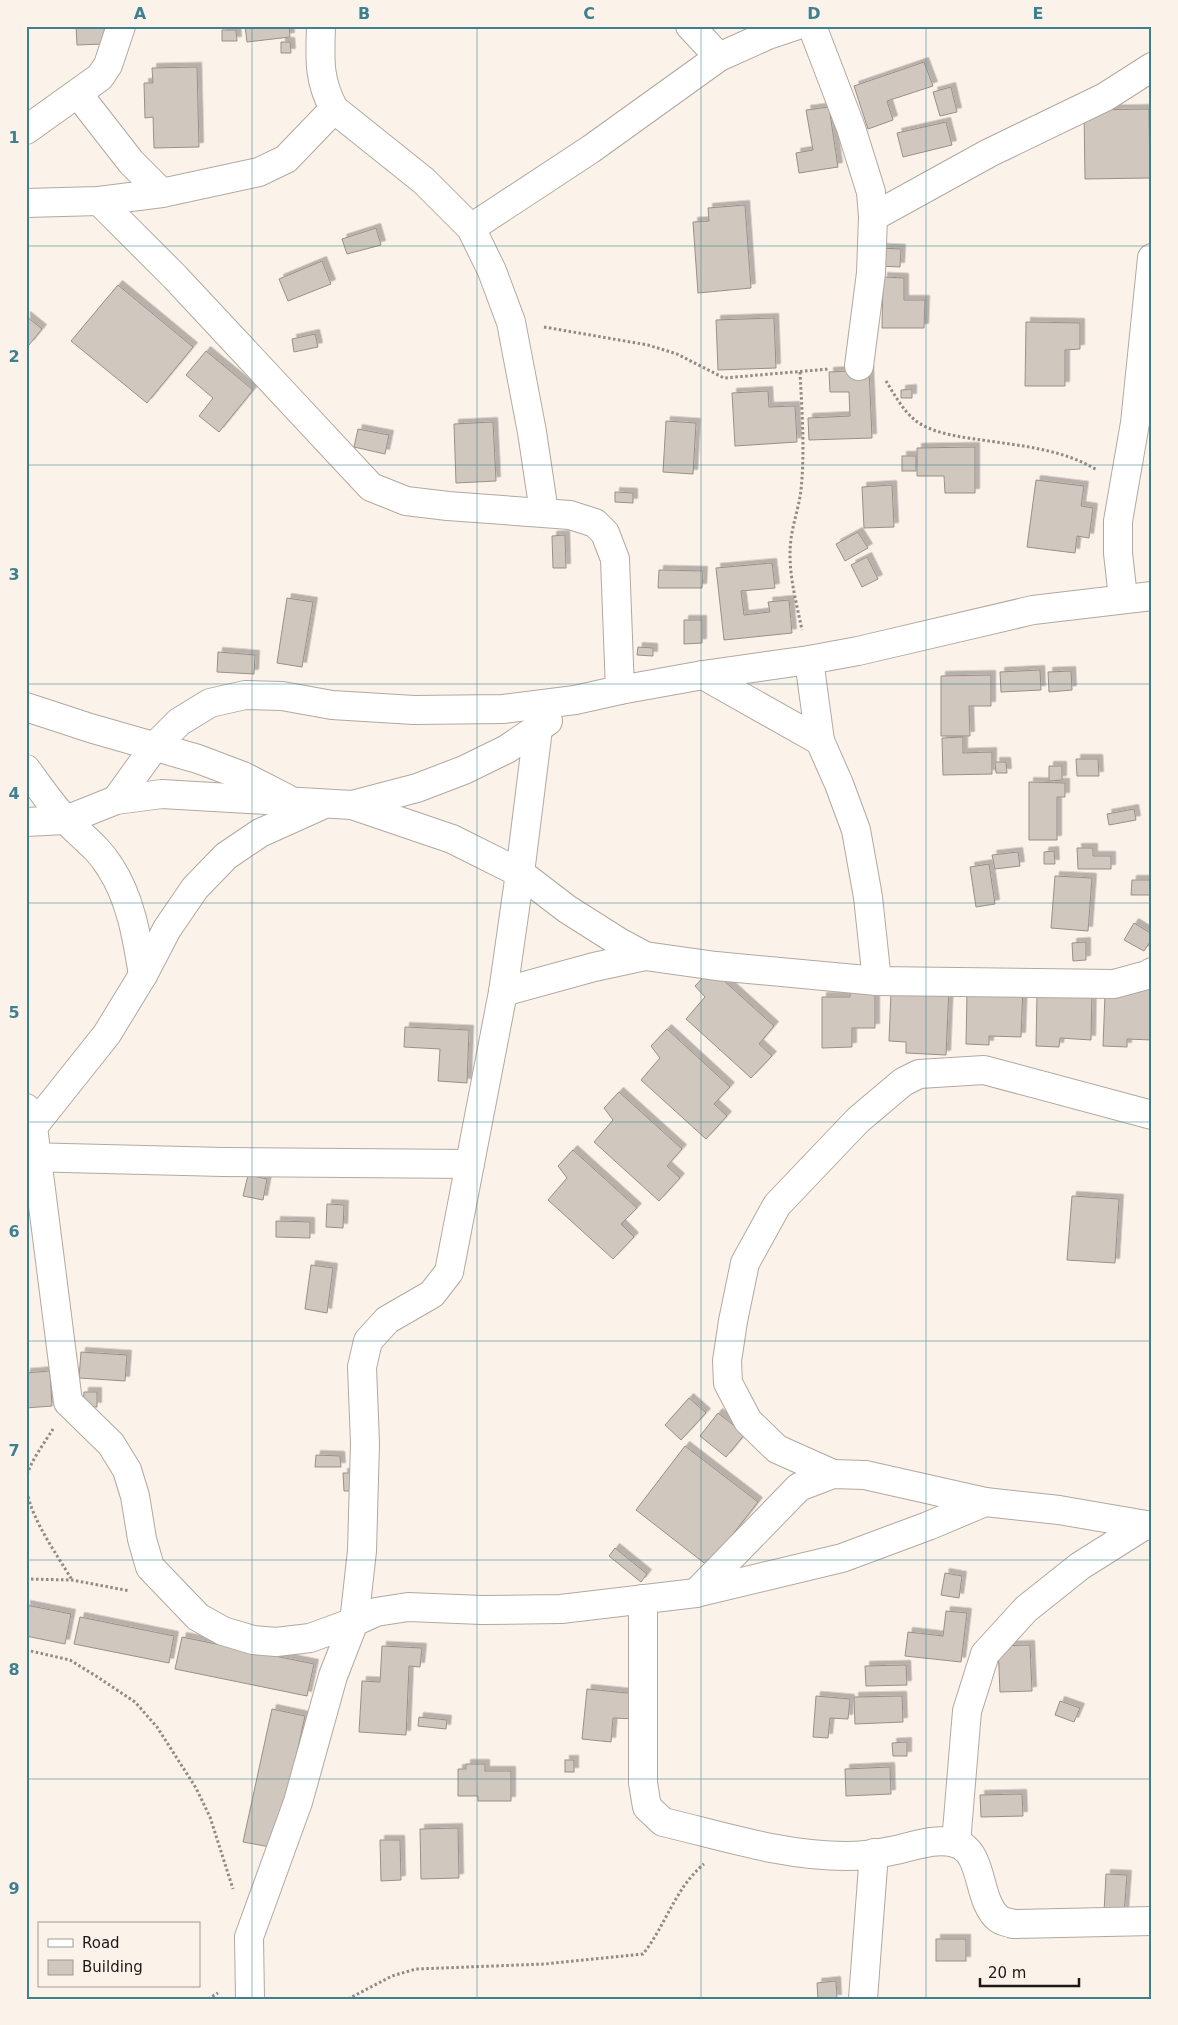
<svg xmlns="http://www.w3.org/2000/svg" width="1178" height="2025" font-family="'DejaVu Sans',sans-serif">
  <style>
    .building { fill: #d0c7be; stroke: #999189; filter: url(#shadow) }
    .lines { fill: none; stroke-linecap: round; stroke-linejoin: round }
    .minor-casing { stroke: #b1a9a1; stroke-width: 30 }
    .path { stroke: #918b85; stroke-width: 3; stroke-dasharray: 2.5 2.5; stroke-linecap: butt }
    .minor { stroke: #fff; stroke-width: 28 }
    .grid { fill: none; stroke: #3d8090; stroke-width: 1; stroke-opacity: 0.55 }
    .neatline { fill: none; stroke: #3d8090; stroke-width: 2 }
    .grid-label { font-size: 16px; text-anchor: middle; font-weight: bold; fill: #3d8090 }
  </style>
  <defs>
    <filter id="shadow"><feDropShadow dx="4.5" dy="-4.5" stdDeviation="0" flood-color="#0004"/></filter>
  </defs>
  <rect width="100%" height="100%" fill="#fbf2e9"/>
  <g class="building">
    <path d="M 76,26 L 104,26 L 105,44 L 77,45 Z"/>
    <path d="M 245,26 L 289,26 L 290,37 L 247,42 Z"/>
    <path d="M 222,30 L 236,30 L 237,41 L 222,41 Z"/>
    <path d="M 281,42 L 290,42 L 291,53 L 281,53 Z"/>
    <path d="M 924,62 L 933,86 L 887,101 L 893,120 L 868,129 L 854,86 Z"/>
    <path d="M 197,67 L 199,147 L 154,148 L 153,117 L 145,118 L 144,83 L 153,83 L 152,68 Z"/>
    <path d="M 951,87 L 957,112 L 940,116 L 933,92 Z"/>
    <path d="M 829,107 L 838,167 L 799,173 L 796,153 L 813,150 L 806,110 Z"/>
    <path d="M 1149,109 L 1150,178 L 1085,179 L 1084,110 Z"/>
    <path d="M 946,122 L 952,145 L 903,157 L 897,133 Z"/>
    <path d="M 745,205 L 751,288 L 698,293 L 693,222 L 709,221 L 708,208 Z"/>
    <path d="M 376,228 L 381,245 L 347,254 L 342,239 Z"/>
    <path d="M 880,248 L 901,249 L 900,267 L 880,266 Z"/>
    <path d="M 322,261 L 331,284 L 288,301 L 279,279 Z"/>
    <path d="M 883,277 L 904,278 L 904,300 L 925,300 L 924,328 L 882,328 Z"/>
    <path d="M 118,285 L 193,347 L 147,403 L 71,341 Z"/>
    <path d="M 26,316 L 42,329 L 29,345 L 26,342 Z"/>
    <path d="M 774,318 L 776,368 L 718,370 L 716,320 Z"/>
    <path d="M 1026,322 L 1080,323 L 1080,349 L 1065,350 L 1065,386 L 1025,386 Z"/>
    <path d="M 315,334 L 318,347 L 294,352 L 292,339 Z"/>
    <path d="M 206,351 L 253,390 L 219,432 L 199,416 L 213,398 L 186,375 Z"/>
    <path d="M 869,370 L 872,438 L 809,440 L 808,418 L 850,416 L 849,392 L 830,392 L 829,372 Z"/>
    <path d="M 912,389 L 912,398 L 901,398 L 901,390 Z"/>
    <path d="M 768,391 L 769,407 L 795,406 L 797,442 L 735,446 L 732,393 Z"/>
    <path d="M 666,421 L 696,423 L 693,474 L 663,472 Z"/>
    <path d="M 493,422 L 496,481 L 456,483 L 454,424 Z"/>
    <path d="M 358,429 L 389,435 L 385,454 L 354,447 Z"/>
    <path d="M 975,447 L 975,493 L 945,493 L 944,476 L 917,476 L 917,448 Z"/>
    <rect x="902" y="456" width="14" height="15"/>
    <path d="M 1036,480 L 1084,486 L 1081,506 L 1093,508 L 1089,538 L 1077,536 L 1075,553 L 1027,547 Z"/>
    <path d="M 892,485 L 894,527 L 864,528 L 862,487 Z"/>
    <path d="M 615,492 L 633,493 L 633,503 L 615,502 Z"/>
    <path d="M 858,532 L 868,548 L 845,561 L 836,544 Z"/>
    <path d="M 565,535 L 566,568 L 553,568 L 552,536 Z"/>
    <path d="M 867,557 L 878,579 L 862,587 L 851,565 Z"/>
    <path d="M 772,563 L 775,588 L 741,591 L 744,615 L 770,612 L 768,602 L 789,600 L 792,633 L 724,640 L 716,568 Z"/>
    <path d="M 659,570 L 703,571 L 702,588 L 658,588 Z"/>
    <path d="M 287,598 L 313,602 L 302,667 L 277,663 Z"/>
    <path d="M 684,620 L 702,620 L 702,643 L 684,644 Z"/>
    <path d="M 638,647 L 653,648 L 653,656 L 637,655 Z"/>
    <path d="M 218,652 L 255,655 L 254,674 L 217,672 Z"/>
    <path d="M 1040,670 L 1041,690 L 1001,692 L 1000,672 Z"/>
    <path d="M 1071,671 L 1072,690 L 1049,692 L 1048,672 Z"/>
    <path d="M 991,675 L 991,706 L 969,706 L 970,736 L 941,736 L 941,676 Z"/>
    <path d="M 963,737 L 963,753 L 992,752 L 992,774 L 943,775 L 942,738 Z"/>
    <path d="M 1076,759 L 1098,759 L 1099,776 L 1077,776 Z"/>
    <path d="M 995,762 L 1006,762 L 1007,773 L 996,773 Z"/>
    <path d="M 1049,766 L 1062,766 L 1062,780 L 1049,781 Z"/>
    <path d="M 1029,782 L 1065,783 L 1065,797 L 1057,797 L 1057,840 L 1029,840 Z"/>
    <path d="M 1134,809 L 1136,820 L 1109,825 L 1107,814 Z"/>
    <path d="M 1077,848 L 1093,848 L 1093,856 L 1111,856 L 1111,869 L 1078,869 Z"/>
    <path d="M 1054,851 L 1055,864 L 1044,864 L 1044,852 Z"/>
    <path d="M 1018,852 L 1020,866 L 995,869 L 992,855 Z"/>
    <path d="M 989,864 L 995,904 L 976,907 L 970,867 Z"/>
    <path d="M 1055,876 L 1092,878 L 1088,931 L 1051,928 Z"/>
    <path d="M 1132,880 L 1152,880 L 1152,895 L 1131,895 Z"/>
    <path d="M 1134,923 L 1152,934 L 1152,939 L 1144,951 L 1124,940 Z"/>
    <path d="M 1086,942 L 1086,960 L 1073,961 L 1072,943 Z"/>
    <path d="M 711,969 L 774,1026 L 759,1044 L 772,1056 L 751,1078 L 686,1019 L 705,997 L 695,986 Z"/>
    <path d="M 1023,986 L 1021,1037 L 989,1036 L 989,1045 L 966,1044 L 967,992 Z"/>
    <path d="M 949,987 L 946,1055 L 906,1053 L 906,1042 L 889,1041 L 891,992 Z"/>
    <path d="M 1092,988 L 1091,1040 L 1060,1038 L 1059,1047 L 1036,1046 L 1037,993 Z"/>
    <path d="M 1125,988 L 1152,988 L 1152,1040 L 1127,1039 L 1127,1047 L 1103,1046 L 1105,994 Z"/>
    <path d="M 850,989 L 875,989 L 875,1028 L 852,1028 L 852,1047 L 822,1048 L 822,997 L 850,997 Z"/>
    <path d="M 405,1027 L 469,1030 L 467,1083 L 438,1081 L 440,1049 L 404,1047 Z"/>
    <path d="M 667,1029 L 730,1087 L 714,1104 L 727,1116 L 706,1139 L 641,1080 L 660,1058 L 651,1046 Z"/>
    <path d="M 619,1092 L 682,1149 L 667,1166 L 680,1178 L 659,1201 L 594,1142 L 613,1120 L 604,1108 Z"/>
    <path d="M 573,1150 L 637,1208 L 621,1224 L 634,1237 L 613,1259 L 548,1200 L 567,1178 L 558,1166 Z"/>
    <path d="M 248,1175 L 267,1179 L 263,1200 L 243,1196 Z"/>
    <path d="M 1072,1196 L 1119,1199 L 1115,1263 L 1067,1260 Z"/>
    <path d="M 327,1204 L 344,1205 L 343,1228 L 326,1227 Z"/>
    <path d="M 276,1221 L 310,1222 L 310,1238 L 276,1237 Z"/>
    <path d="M 311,1265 L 333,1268 L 327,1313 L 305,1309 Z"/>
    <path d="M 81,1352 L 127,1355 L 125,1381 L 79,1378 Z"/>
    <path d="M 50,1371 L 52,1406 L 26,1408 L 26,1373 Z"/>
    <path d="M 84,1392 L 97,1392 L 97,1407 L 83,1406 Z"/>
    <path d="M 689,1398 L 706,1413 L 681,1440 L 665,1425 Z"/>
    <path d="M 718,1413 L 745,1434 L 726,1457 L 700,1436 Z"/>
    <path d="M 685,1446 L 758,1502 L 708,1566 L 636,1510 Z"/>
    <path d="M 316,1455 L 340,1456 L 341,1467 L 315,1467 Z"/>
    <path d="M 343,1473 L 354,1473 L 354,1491 L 344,1491 Z"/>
    <path d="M 615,1548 L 647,1574 L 641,1582 L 609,1556 Z"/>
    <path d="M 945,1573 L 962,1576 L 959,1598 L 941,1595 Z"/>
    <path d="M 26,1605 L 71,1614 L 65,1644 L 26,1636 Z"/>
    <path d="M 946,1611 L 967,1613 L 961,1662 L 905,1656 L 908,1632 L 943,1636 Z"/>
    <path d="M 80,1617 L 174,1636 L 169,1663 L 74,1644 Z"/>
    <path d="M 182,1637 L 314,1664 L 307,1696 L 175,1669 Z"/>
    <path d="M 1030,1645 L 1032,1691 L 1000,1692 L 998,1646 Z"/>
    <path d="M 382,1646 L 422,1648 L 420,1667 L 409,1666 L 406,1735 L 359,1732 L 362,1681 L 380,1682 Z"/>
    <path d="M 906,1665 L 907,1685 L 866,1686 L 865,1666 Z"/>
    <path d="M 587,1689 L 637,1694 L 635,1719 L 613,1718 L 611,1742 L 582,1739 Z"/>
    <path d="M 816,1696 L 850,1699 L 848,1719 L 830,1718 L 828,1738 L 813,1737 Z"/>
    <path d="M 902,1696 L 903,1722 L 855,1724 L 854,1697 Z"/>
    <path d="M 1060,1701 L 1080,1708 L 1074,1722 L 1055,1715 Z"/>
    <path d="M 272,1709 L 305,1716 L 276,1848 L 243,1842 Z"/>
    <path d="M 419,1717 L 447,1720 L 446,1729 L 418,1726 Z"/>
    <path d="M 907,1742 L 907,1756 L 893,1756 L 892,1743 Z"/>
    <rect x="565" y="1760" width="9" height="12"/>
    <path d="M 466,1764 L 485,1764 L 485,1771 L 511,1771 L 511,1801 L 478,1801 L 478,1796 L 458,1796 L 458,1769 L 466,1769 Z"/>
    <path d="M 890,1767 L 891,1794 L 846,1796 L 845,1769 Z"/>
    <path d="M 1022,1794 L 1023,1816 L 981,1817 L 980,1795 Z"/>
    <path d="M 458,1828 L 459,1878 L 421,1879 L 420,1829 Z"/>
    <path d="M 380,1840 L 400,1840 L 401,1880 L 381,1881 Z"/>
    <path d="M 1106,1874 L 1127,1875 L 1124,1914 L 1104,1912 Z"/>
    <rect x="936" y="1939" width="30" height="22"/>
    <path d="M 836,1981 L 837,1999 L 818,1999 L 817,1983 Z"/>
  </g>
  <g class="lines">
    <defs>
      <g id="minor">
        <path d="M 321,26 C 320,59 318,79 334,109 L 424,181 L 471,228 L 492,271 L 511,322 L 532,432 L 544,512"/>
        <path d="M 690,26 L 719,57"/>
        <path d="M 812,26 L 851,128 L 871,192 L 873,217 L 871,273 L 859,366"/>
        <path d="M 78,94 L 131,162 L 162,193"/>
        <path d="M 26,130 L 100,77 L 108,65 L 121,26"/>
        <path d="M 99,201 L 175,277 L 371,487 L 406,501 L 448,506 L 570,515 L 595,523 L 605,533 L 615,559 L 620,690"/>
        <path d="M 26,203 L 99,201 L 162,193 L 259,172 L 286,159 L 334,109"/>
        <path d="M 873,217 L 989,153 L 1105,97 L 1152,67"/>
        <path d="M 471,228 L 591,149 L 719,57 L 768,35 L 795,26"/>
        <path d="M 1123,598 L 1118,553 L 1118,521 L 1135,423 L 1152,258"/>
        <path d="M 809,660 L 820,741 L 839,784 L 856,830 L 868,897 L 877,981"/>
        <path d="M 703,675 L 820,741"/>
        <path d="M 26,707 L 90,728 L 198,759 L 243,776 L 286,798"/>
        <path d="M 26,769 C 39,786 51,805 66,820 C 82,837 97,846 110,867 C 131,899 137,938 143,975"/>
        <path d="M 116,800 L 155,746 L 179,722 L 210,703 L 245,695 L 282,696 L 332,705 L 414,710 L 503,709 L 575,700 L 620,690 L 703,675 L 809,660 L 858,651 L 1033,610 L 1152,596"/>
        <path d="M 352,805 L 452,839 L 520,873 L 567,909 L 619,942 L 645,956 L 716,966 L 877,981 L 1114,984 L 1147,975 L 1152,972"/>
        <path d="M 26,822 L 66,820 L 116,800 L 162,794 L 352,805 L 417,788 L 464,770 L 507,749 L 548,721"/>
        <path d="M 503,992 L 594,967 L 645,956"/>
        <path d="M 26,1108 L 33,1127 L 68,1402 L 111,1444 L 127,1470 L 135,1496 L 142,1539 L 150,1567 L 198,1617 L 223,1631 L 253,1640 L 276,1642 L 310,1638 L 354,1622 L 362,1551 L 365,1443 L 362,1367 L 368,1341 L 387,1320 L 432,1294 L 449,1272 L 503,992 L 520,873 L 538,729"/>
        <path d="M 33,1127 L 107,1034 L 143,975 L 167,929 L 195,888 L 226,856 L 260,833 L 320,806"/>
        <path d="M 26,1157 L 223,1162 L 470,1164"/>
        <path d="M 833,1474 L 777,1449 L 748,1421 L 728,1383 L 727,1361 L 733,1321 L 745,1263 L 777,1205 L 858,1120 L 903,1082 L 919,1074 L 984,1070 L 1152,1115"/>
        <path d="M 696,1593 L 799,1487 L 833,1474 L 865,1475 L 985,1502"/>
        <path d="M 643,1599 L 643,1783 L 647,1807 L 663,1822 C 723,1836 783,1856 846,1856 C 861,1856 877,1854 891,1851 C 912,1847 934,1837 955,1843 C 985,1851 976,1901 999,1919 C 1003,1922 1008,1922 1013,1924 L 1152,1921"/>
        <path d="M 956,1843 L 967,1711 L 985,1654 L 1026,1609 L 1080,1566 L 1145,1525"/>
        <path d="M 250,1999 L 249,1937 L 298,1802 L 333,1676 L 354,1622 L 376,1612 L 408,1607 L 482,1610 L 561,1609 L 696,1593 L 842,1558 L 928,1526 L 985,1502 L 1059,1510 L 1152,1526"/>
        <path d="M 863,1999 L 874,1853"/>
      </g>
    </defs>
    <use href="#minor" class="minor-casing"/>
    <g class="path">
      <path d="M 544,327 L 648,345 L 677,354 L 724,378 L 829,369"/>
      <path d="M 800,372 C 802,412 805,451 801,490 C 799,507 793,523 791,539 C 787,569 796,601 802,630"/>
      <path d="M 886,381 C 894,394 904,412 916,421 C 934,434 961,437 982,440 C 1022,446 1062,449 1097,470"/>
      <path d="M 53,1429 C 45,1442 30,1462 27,1476 C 21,1506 57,1554 72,1580"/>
      <path d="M 26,1579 L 72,1580 L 130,1591"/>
      <path d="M 26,1650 L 70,1660 L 96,1676 L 135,1702 L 157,1727 L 196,1788 L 210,1817 L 233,1889"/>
      <path d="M 208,1999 L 218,1993"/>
      <path d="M 348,1999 L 392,1976 L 416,1969 L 545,1964 L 643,1954 C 666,1925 675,1888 704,1864"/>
    </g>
    <use href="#minor" class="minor"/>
  </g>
  <path class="grid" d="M 252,26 L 252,1999M 477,26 L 477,1999M 701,26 L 701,1999M 926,26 L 926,1999M 26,246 L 1152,246M 26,465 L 1152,465M 26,684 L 1152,684M 26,903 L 1152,903M 26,1122 L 1152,1122M 26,1341 L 1152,1341M 26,1560 L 1152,1560M 26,1779 L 1152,1779"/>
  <rect width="1178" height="2025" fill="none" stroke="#fbf2e9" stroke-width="55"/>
  <rect x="38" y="1922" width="162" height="65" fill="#fbf2e9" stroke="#a19b94"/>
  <rect x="48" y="1939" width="25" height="8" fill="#ffffff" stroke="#a19b94"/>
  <text x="82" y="1948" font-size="15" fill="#1b1815">Road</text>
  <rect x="48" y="1960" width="25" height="15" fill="#d0c7be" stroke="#a19b94"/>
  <text x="82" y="1972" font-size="15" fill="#1b1815">Building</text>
  <path d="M980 1978v8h99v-8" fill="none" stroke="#1b1815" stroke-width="2.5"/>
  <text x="988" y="1978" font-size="15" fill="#1b1815" stroke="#fbf2e9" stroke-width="4" paint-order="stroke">20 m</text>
  <rect x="28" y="28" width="1122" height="1970" class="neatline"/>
  <g class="grid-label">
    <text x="140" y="19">A</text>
    <text x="364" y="19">B</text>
    <text x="589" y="19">C</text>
    <text x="814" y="19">D</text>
    <text x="1038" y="19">E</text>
    <text x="14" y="143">1</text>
    <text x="14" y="362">2</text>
    <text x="14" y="580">3</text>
    <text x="14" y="799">4</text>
    <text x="14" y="1018">5</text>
    <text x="14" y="1237">6</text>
    <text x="14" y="1456">7</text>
    <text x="14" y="1675">8</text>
    <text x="14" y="1894">9</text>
  </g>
</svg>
